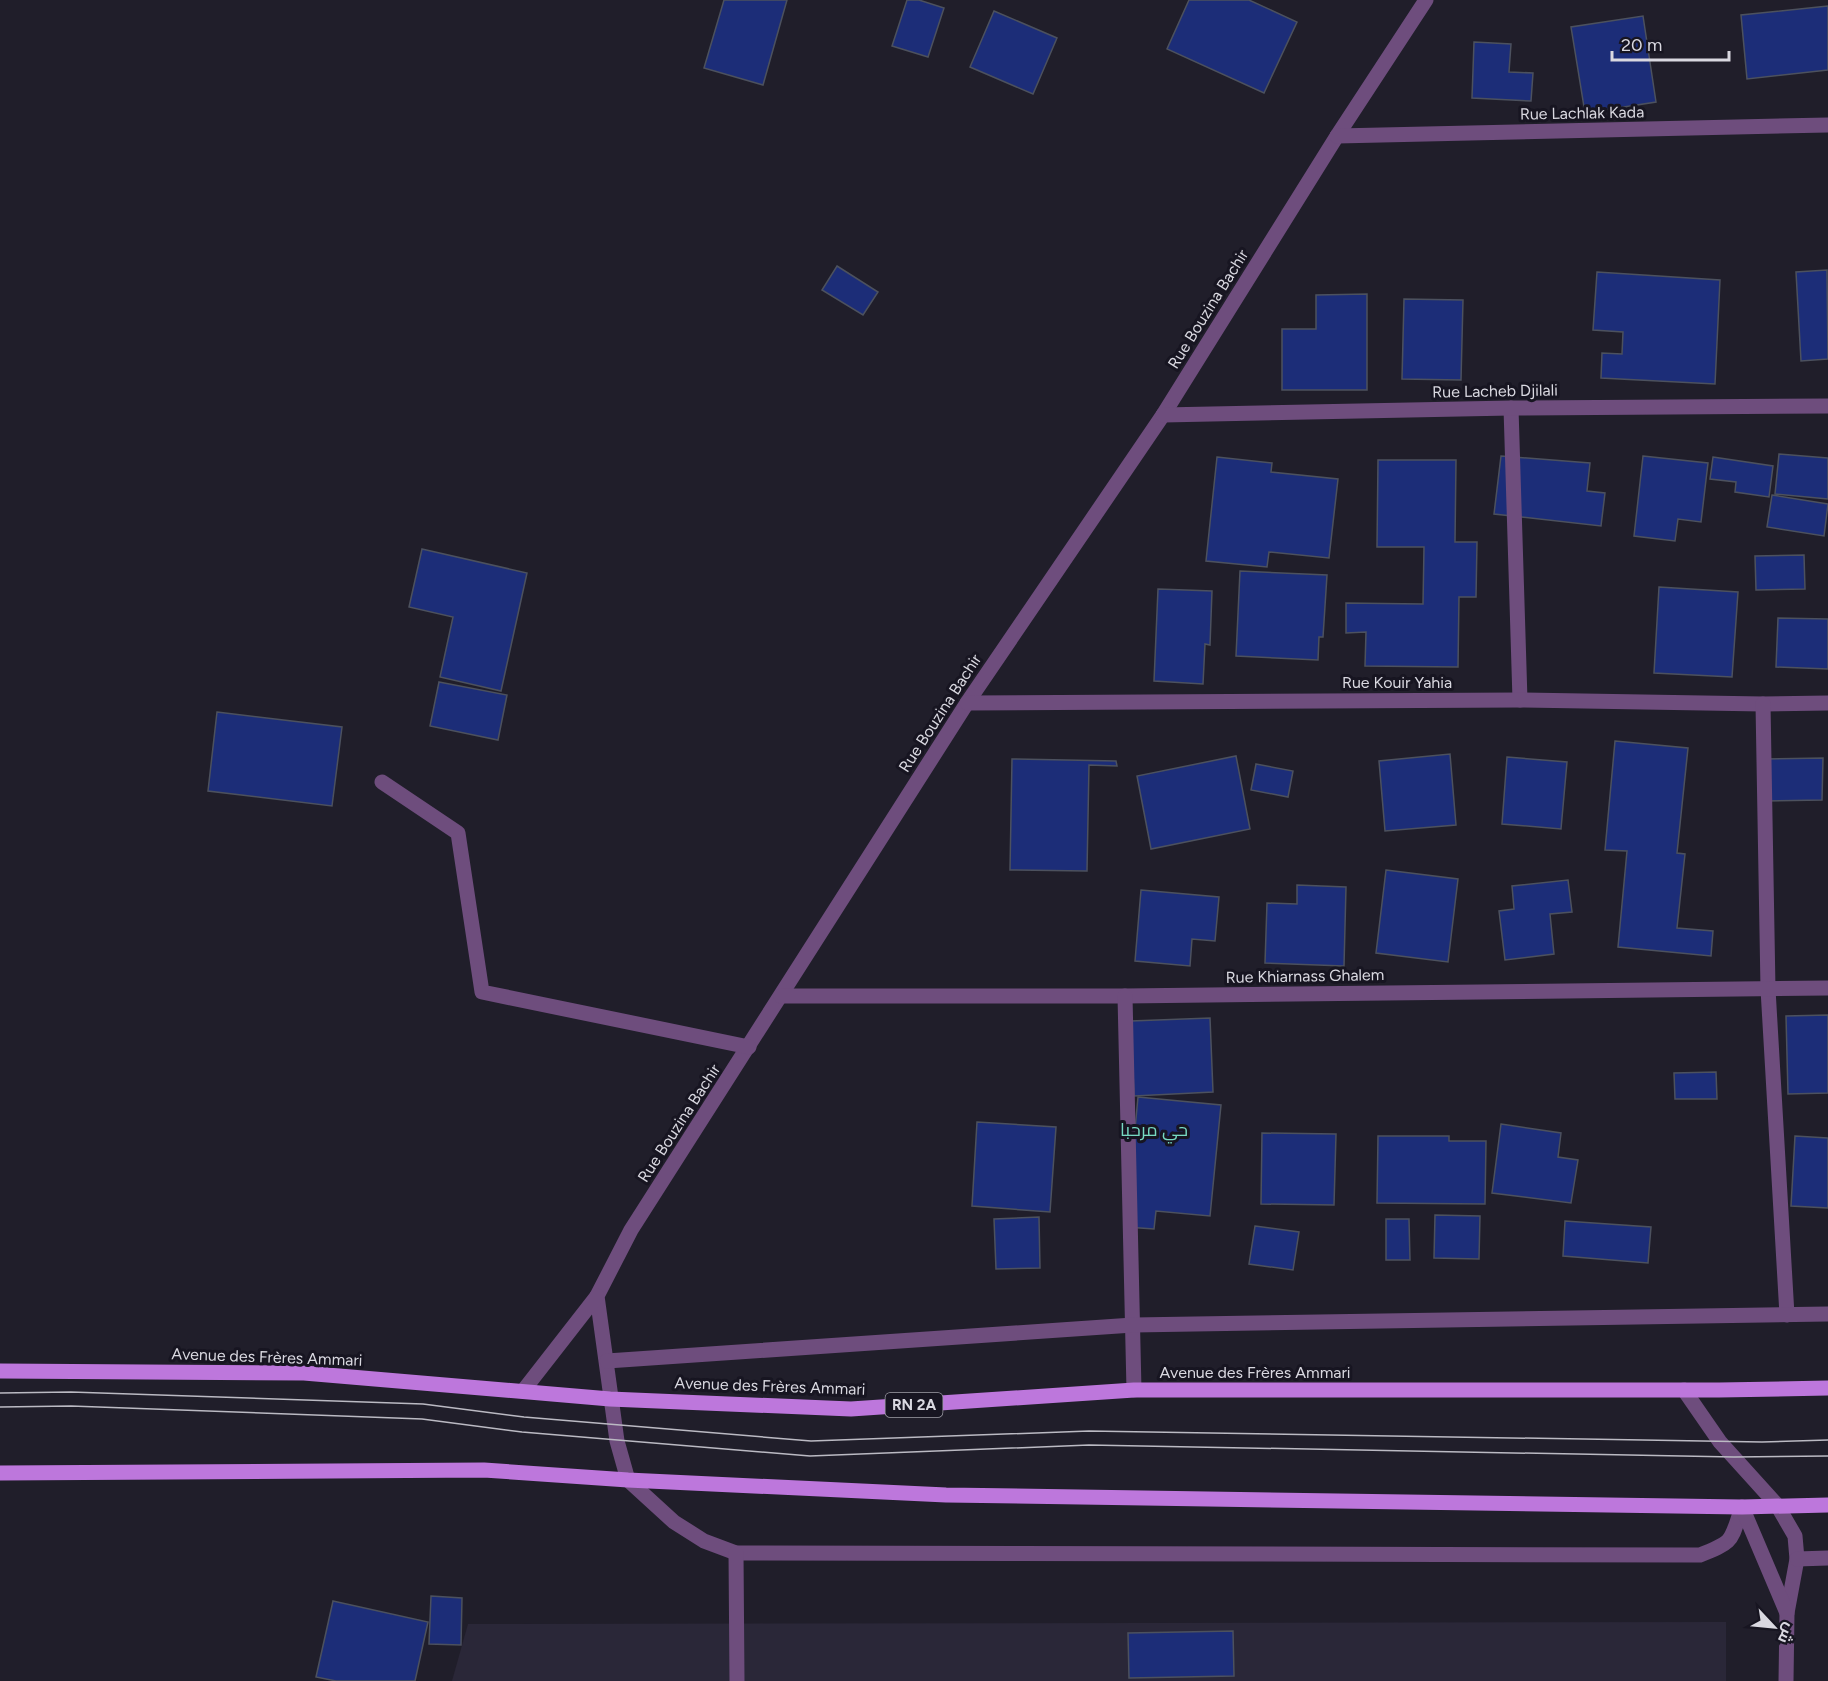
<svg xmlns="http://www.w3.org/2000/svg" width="1828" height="1681" font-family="Figtree,Cairo,sans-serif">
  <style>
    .built { fill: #2a2738 }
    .building { fill: #1c2d78; stroke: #4c515e; stroke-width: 1.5 }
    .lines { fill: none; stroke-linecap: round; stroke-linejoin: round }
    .minor { stroke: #6e4d7d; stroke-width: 15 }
    .major { stroke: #bd77dc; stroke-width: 15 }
    .tram { stroke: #bbbac3; stroke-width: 1.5 }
    .labels { text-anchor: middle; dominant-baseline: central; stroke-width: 6; stroke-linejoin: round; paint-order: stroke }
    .shield { fill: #171521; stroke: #9f9ea7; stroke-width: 1.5 }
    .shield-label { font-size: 15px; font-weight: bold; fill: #d9d8e0 }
    .street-label { font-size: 16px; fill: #d9d8e0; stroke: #171521 }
    .neighbourhood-label { font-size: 18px; fill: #77dac3; stroke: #171521 }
  </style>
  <rect width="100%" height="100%" fill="#201e2a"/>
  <path class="built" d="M 1726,1622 L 1726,1681 L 452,1681 L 468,1624 Z"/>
  <g class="building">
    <path d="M 724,0 L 787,0 L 763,85 L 704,68 Z"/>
    <path d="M 907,0 L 919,0 L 944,8 L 928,57 L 892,46 Z"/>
    <path d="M 1189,0 L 1249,0 L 1297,22 L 1264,93 L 1167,49 Z"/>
    <path d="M 1828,6 L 1828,70 L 1747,79 L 1741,15 Z"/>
    <path d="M 994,11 L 1057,38 L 1033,94 L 970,67 Z"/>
    <path d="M 1643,16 L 1656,102 L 1585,113 L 1571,27 Z"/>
    <path d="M 1474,42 L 1511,44 L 1509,72 L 1533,73 L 1531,101 L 1472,98 Z"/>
    <path d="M 837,266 L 878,292 L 863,315 L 822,290 Z"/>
    <path d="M 1827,270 L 1828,359 L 1801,361 L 1796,272 Z"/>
    <path d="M 1597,272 L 1720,280 L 1715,384 L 1601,378 L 1602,353 L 1622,354 L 1623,332 L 1593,330 Z"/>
    <path d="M 1367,294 L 1367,390 L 1282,390 L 1282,329 L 1316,329 L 1316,295 Z"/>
    <path d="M 1404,299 L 1463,300 L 1461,380 L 1402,379 Z"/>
    <path d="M 1779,454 L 1828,458 L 1828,499 L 1775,494 Z"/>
    <path d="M 1501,456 L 1590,463 L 1587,491 L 1605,493 L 1601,526 L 1494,514 Z"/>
    <path d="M 1643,456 L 1708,463 L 1701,522 L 1678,519 L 1675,541 L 1634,536 Z"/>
    <path d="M 1217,457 L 1272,463 L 1271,472 L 1338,479 L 1329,558 L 1269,552 L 1267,567 L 1206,561 Z"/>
    <path d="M 1713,457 L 1773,466 L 1769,497 L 1735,492 L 1736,482 L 1710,479 Z"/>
    <path d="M 1378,460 L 1456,460 L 1455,542 L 1477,542 L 1476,597 L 1459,597 L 1458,667 L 1365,666 L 1366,632 L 1346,633 L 1346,603 L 1423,604 L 1424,547 L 1377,547 Z"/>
    <path d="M 1772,495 L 1828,504 L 1824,536 L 1767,527 Z"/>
    <path d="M 422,549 L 527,573 L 501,691 L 440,677 L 453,617 L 409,607 Z"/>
    <path d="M 1804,555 L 1805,589 L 1756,590 L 1755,556 Z"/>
    <path d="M 1240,571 L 1327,575 L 1323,637 L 1319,637 L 1318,660 L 1236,656 Z"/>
    <path d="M 1659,587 L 1738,592 L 1732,677 L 1654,673 Z"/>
    <path d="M 1158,589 L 1212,591 L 1210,645 L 1205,644 L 1203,684 L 1154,681 Z"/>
    <path d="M 1778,618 L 1828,619 L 1828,669 L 1776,667 Z"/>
    <path d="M 439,682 L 507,695 L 498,740 L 430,726 Z"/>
    <path d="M 217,712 L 342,727 L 332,806 L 208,791 Z"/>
    <path d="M 1615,741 L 1688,748 L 1677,853 L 1685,854 L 1677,928 L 1713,931 L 1711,956 L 1618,947 L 1627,851 L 1605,850 Z"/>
    <path d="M 1450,754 L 1456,825 L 1385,831 L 1379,761 Z"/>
    <path d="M 1236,756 L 1250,829 L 1151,849 L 1137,776 Z"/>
    <path d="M 1507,757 L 1567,762 L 1561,829 L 1502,824 Z"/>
    <path d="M 1823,758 L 1822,800 L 1766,801 L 1765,759 Z"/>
    <path d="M 1012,759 L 1116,761 L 1117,766 L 1089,765 L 1087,871 L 1010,870 Z"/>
    <path d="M 1256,764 L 1293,771 L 1288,797 L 1251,790 Z"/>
    <path d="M 1386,870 L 1458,879 L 1448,962 L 1376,953 Z"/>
    <path d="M 1568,880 L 1572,912 L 1550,914 L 1554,954 L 1505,960 L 1499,911 L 1514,909 L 1512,886 Z"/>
    <path d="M 1297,885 L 1346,887 L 1344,966 L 1265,963 L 1267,903 L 1297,904 Z"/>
    <path d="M 1141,890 L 1219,897 L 1215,941 L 1192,939 L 1190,966 L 1135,961 Z"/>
    <path d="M 1828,1015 L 1828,1093 L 1788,1094 L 1786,1016 Z"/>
    <path d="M 1210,1018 L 1213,1092 L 1134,1096 L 1131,1021 Z"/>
    <path d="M 1716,1072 L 1717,1099 L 1675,1099 L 1674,1073 Z"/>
    <path d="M 1138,1097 L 1221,1105 L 1210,1216 L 1156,1211 L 1154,1229 L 1126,1227 Z"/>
    <path d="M 977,1122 L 1056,1127 L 1050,1212 L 972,1206 Z"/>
    <path d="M 1501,1124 L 1561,1133 L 1558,1157 L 1578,1160 L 1571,1203 L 1492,1193 Z"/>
    <path d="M 1262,1133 L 1336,1134 L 1334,1205 L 1261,1204 Z"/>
    <path d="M 1378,1136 L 1449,1136 L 1449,1141 L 1486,1141 L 1485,1204 L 1377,1203 Z"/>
    <path d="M 1795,1136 L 1828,1138 L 1828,1208 L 1791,1206 Z"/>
    <path d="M 1435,1215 L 1480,1216 L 1479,1259 L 1434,1258 Z"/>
    <path d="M 1039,1217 L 1040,1268 L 996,1269 L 994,1219 Z"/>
    <path d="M 1386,1219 L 1409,1219 L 1410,1260 L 1386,1260 Z"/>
    <path d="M 1565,1221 L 1651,1227 L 1648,1263 L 1563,1256 Z"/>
    <path d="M 1255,1226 L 1299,1232 L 1293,1270 L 1249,1264 Z"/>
    <path d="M 431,1596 L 462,1598 L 461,1645 L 429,1644 Z"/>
    <path d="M 333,1601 L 428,1622 L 415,1681 L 336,1681 L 316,1677 Z"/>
    <path d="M 1233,1631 L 1234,1676 L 1129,1678 L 1128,1633 Z"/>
  </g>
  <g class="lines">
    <g class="minor">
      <path d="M 1426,0 L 1337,136 L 1163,415 L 967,703 L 631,1230 L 597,1296 L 617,1441 L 628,1480 L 674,1522 L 704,1541 L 736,1553 L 1700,1555 C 1735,1541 1730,1542 1742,1507"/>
      <path d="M 1337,136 L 1828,125"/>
      <path d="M 1511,408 L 1520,700"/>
      <path d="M 1163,415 L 1511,408 L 1828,406"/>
      <path d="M 967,703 L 1520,700 L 1763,704 L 1828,703"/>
      <path d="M 1763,704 L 1768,989 L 1787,1315"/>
      <path d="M 382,782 L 458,833 L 482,992 L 749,1047"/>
      <path d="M 781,996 L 1125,996 L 1828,988"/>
      <path d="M 1125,996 L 1134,1390"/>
      <path d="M 607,1361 L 1133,1325 L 1828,1314"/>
      <path d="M 1684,1390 L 1720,1442 L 1777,1505 L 1795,1536 L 1797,1559 L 1787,1613 L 1786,1681"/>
      <path d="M 523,1391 L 597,1296"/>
      <path d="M 1742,1507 L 1787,1613"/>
      <path d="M 736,1553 L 737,1681"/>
      <path d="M 1797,1559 L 1828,1558"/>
    </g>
    <g class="major">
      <path d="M 0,1371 L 304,1373 L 610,1399 L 851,1409 L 1134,1390 L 1719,1390 L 1828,1388"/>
      <path d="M 0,1473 L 484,1470 L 628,1480 L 946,1495 L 1742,1507 L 1828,1505"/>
    </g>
    <g class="tram">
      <path d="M 0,1393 L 71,1392 L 423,1404 L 524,1417 L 811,1441 L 1089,1431 L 1762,1442 L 1828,1440"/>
      <path d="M 0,1407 L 71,1406 L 422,1419 L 522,1432 L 810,1456 L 1089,1445 L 1734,1457 L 1828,1456"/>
    </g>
  </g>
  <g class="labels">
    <rect class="shield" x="885.5" y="1393" width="57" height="24" rx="4.5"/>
    <g class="shield-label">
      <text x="914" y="1405">RN 2A</text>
    </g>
    <g class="street-label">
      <text transform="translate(1582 113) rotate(-1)">Rue Lachlak Kada</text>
      <text transform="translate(1208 309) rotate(-58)">Rue Bouzina Bachir</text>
      <text transform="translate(1495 391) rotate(-1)">Rue Lacheb Djilali</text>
      <text x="1397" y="682">Rue Kouir Yahia</text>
      <text transform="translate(940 713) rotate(-57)">Rue Bouzina Bachir</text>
      <text transform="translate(1305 976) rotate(-1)">Rue Khiarnass Ghalem</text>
      <text transform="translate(679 1123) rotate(-57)">Rue Bouzina Bachir</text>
      <text transform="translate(267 1357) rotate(2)">Avenue des Frères Ammari</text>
      <text x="1255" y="1372">Avenue des Frères Ammari</text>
      <text transform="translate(770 1386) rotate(2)">Avenue des Frères Ammari</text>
    </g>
    <g class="neighbourhood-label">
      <text x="1154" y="1130">حي مرحبا</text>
    </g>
  </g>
  <g transform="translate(1774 1627) rotate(116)" stroke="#171521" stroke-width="4.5" paint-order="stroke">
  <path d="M0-4.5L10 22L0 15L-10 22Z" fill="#d9d8e0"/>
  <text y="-9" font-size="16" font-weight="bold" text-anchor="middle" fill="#d9d8e0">ش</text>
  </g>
  <path d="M1612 51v9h117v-9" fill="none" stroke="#d9d8e0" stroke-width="3"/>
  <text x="1621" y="51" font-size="18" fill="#d9d8e0" stroke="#171521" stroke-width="4.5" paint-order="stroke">20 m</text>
</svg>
